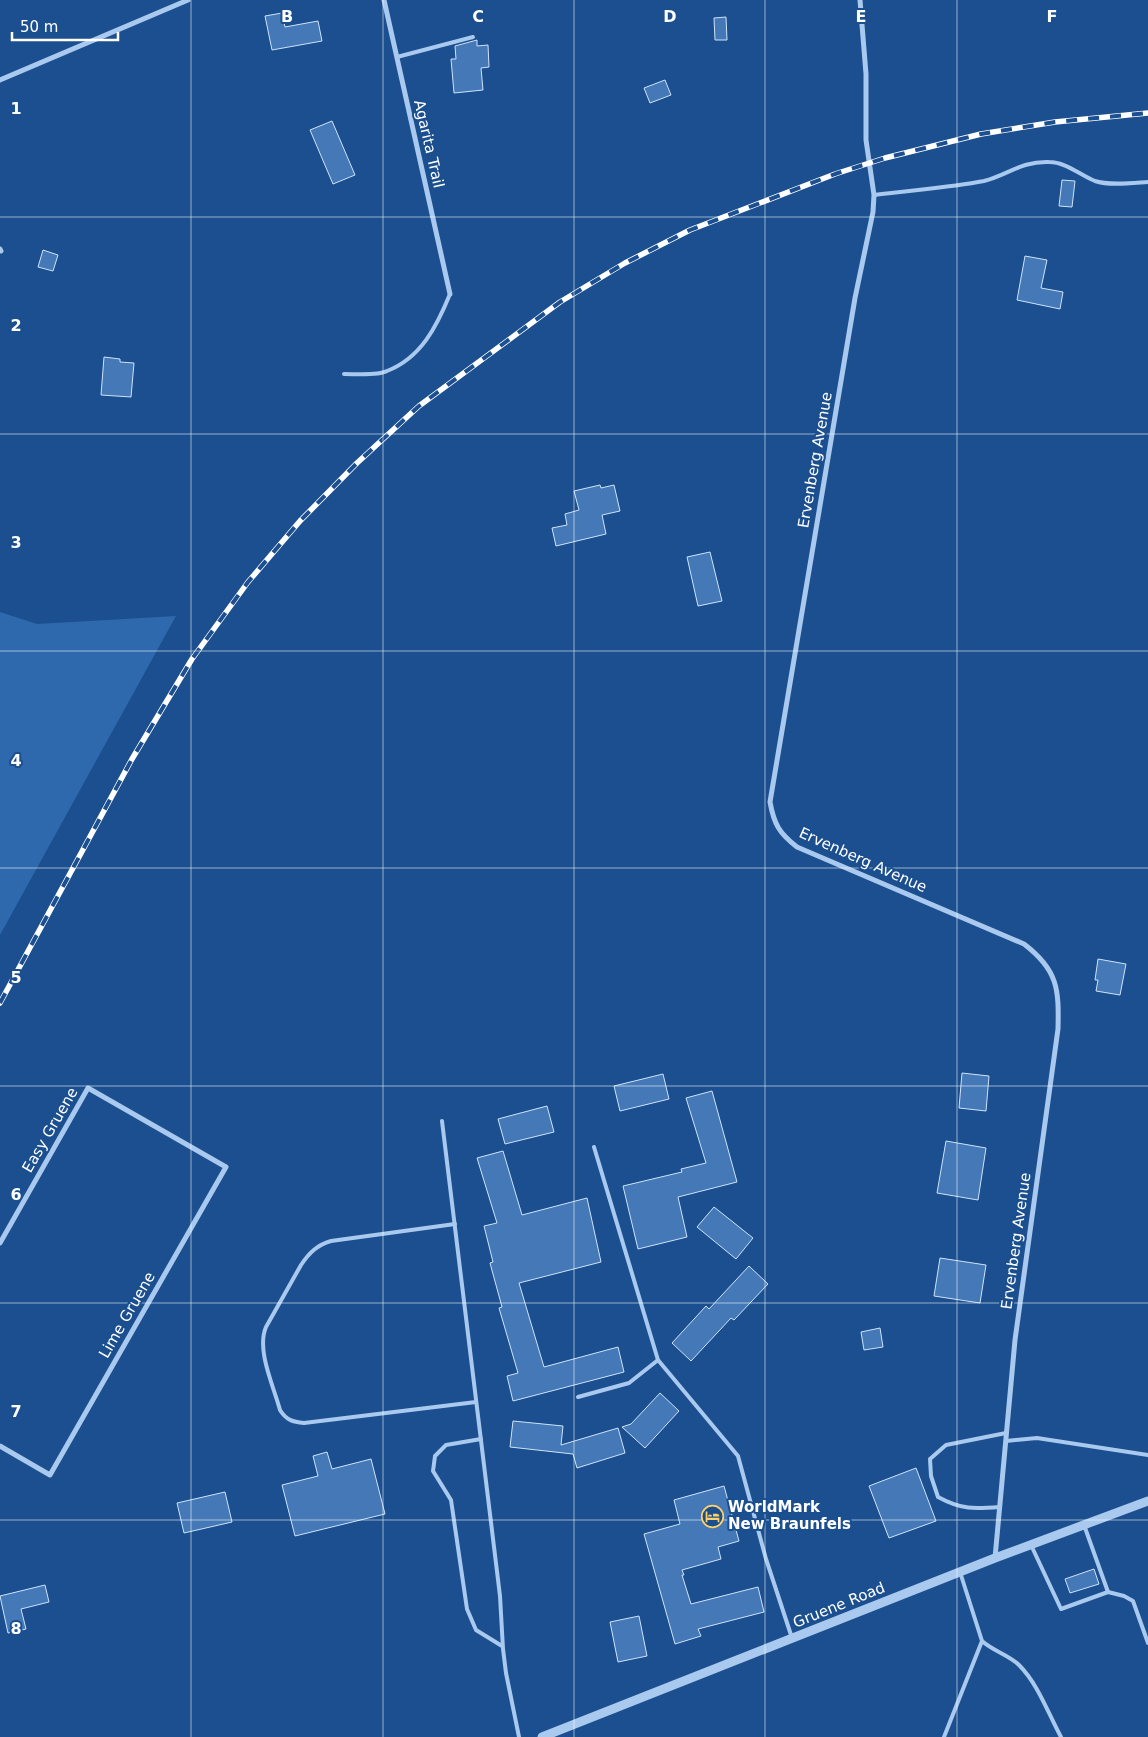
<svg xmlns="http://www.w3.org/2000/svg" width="1148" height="1737" font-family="'DejaVu Sans',sans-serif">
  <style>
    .green { fill: #2e69ad }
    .building { fill: #4478b7; stroke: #cfe3fa }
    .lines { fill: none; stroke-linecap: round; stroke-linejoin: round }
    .service { stroke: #a9c9ee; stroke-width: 4 }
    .minor { stroke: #a9c9ee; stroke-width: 5 }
    .tertiary { stroke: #a9c9ee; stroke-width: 9 }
    .rail-casing { stroke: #fff; stroke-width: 5.5 }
    .rail { stroke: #1b4f8f; stroke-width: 4; stroke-dasharray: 11; stroke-linecap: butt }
    .grid { fill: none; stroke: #fff; stroke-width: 1; stroke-opacity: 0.55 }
    .labels { text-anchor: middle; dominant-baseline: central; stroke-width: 4; stroke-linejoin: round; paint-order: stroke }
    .street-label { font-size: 15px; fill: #fff; stroke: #1b4f8f }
    .poi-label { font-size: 15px; font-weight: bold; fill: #fff; stroke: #1b4f8f; text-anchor: start }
    .grid-label { font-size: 16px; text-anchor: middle; font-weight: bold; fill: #fff; stroke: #1b4f8f; stroke-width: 4; stroke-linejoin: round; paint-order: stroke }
  </style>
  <rect width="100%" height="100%" fill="#1b4f8f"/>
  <path class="green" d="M 0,612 L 37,624 L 176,616 L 0,935 Z"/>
  <g class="building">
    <path d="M 282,13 L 285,27 L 318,21 L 322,41 L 272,50 L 265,16 Z"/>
    <path d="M 726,17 L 727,40 L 715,40 L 714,18 Z"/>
    <path d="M 477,40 L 477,46 L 488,45 L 489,67 L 481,68 L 483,90 L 454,93 L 451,59 L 456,59 L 455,46 Z"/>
    <path d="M 665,80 L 671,95 L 650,103 L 644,88 Z"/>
    <path d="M 332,121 L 355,175 L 333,184 L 310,130 Z"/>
    <path d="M 1062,180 L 1075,181 L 1072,207 L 1059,206 Z"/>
    <path d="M 43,250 L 58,255 L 53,271 L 38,267 Z"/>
    <path d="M 1025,256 L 1047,260 L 1041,288 L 1063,292 L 1060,309 L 1017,300 Z"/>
    <path d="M 104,357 L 120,359 L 120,362 L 134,363 L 131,397 L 101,395 Z"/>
    <path d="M 600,485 L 601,488 L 614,485 L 620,511 L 602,515 L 606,534 L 556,546 L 552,528 L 567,525 L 565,514 L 579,510 L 574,491 Z"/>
    <path d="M 710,552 L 722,601 L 698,606 L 687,557 Z"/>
    <path d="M 1098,959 L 1126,964 L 1120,995 L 1096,991 L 1098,980 L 1095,980 Z"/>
    <path d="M 962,1073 L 989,1076 L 986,1111 L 959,1108 Z"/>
    <path d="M 663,1074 L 669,1099 L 620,1111 L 614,1086 Z"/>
    <path d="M 712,1091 L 737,1182 L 678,1197 L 687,1237 L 638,1249 L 623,1186 L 682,1172 L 681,1169 L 706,1163 L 686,1098 Z"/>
    <path d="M 547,1106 L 554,1132 L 505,1144 L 498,1119 Z"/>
    <path d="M 946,1141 L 986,1148 L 978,1200 L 937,1193 Z"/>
    <path d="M 503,1151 L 522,1215 L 587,1198 L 601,1262 L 519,1283 L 544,1367 L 618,1347 L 624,1372 L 513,1401 L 507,1376 L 518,1373 L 499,1308 L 502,1307 L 490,1263 L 493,1262 L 484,1226 L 497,1223 L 477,1158 Z"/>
    <path d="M 714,1207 L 753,1238 L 736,1259 L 697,1227 Z"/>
    <path d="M 940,1258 L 986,1265 L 980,1303 L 934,1296 Z"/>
    <path d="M 749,1266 L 768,1284 L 734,1320 L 731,1318 L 691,1361 L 672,1343 L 706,1306 L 709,1309 Z"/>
    <path d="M 880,1328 L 883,1347 L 864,1350 L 861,1332 Z"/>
    <path d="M 660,1393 L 679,1411 L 645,1448 L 622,1427 L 631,1424 Z"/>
    <path d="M 513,1421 L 563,1426 L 561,1445 L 618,1428 L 625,1453 L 577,1468 L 573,1454 L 510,1447 Z"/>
    <path d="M 327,1452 L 332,1469 L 371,1459 L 385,1514 L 295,1536 L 282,1485 L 318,1476 L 313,1456 Z"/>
    <path d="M 916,1468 L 936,1521 L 889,1538 L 869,1486 Z"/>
    <path d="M 724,1486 L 739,1541 L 718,1547 L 721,1559 L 682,1570 L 684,1575 L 682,1575 L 691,1604 L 758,1587 L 764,1612 L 698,1629 L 701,1636 L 675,1644 L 644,1534 L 680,1524 L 674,1500 Z"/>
    <path d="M 225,1492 L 232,1522 L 184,1533 L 177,1503 Z"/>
    <path d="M 1094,1569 L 1099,1584 L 1070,1593 L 1065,1579 Z"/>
    <path d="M 45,1585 L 49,1602 L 21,1609 L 26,1629 L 8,1633 L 0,1596 Z"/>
    <path d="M 639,1616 L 647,1656 L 618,1662 L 610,1622 Z"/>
  </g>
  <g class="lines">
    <g class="service">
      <path d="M 397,57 L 473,37"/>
      <path d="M 874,195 C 910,190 948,188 984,181 C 1008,175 1021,161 1049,162 C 1066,162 1080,175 1095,181 C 1109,186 1133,183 1148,182"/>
      <path d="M 344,374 C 356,374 378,376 387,371 C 421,358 437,326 450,294"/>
      <path d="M 442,1121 L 500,1596 L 503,1649 L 506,1673 L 519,1737"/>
      <path d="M 594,1147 L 658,1360 L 738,1456 L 766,1559 L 792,1638"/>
      <path d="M 455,1224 L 331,1241 C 317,1245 309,1253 301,1265 L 266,1327 C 256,1350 274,1387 280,1410 C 286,1420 293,1422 304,1423 L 476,1402"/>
      <path d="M 578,1397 L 629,1383 L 658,1360"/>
      <path d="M 481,1439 L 446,1445 L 435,1456 L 433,1471 L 451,1500 L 467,1609 L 476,1630 L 502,1646"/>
      <path d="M 1006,1441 L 1037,1438 L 1148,1455"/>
      <path d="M 1000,1507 C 974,1509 962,1510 938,1497 L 931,1476 L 930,1459 L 946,1445 L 1006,1433"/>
      <path d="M 1031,1545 L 1061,1609 L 1108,1592 L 1084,1525"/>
      <path d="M 960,1572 L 982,1641 C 993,1651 1009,1655 1019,1665 C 1038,1684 1048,1713 1061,1737"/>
      <path d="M 1108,1592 L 1124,1596 L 1133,1601 L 1148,1643"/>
      <path d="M 944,1737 L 982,1641"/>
    </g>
    <g class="minor">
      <path d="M 384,0 L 450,294"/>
      <path d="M 860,0 L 866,74 L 866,140 L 874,195 L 873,212 L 855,298 L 770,802 C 774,824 779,833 797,847 L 1024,944 C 1058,970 1059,989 1058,1029 L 1015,1340 L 995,1558"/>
      <path d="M 0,80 L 188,0"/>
      <path d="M 0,249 L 1,251"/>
      <path d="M 0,1243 L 88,1088 L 226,1167 L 50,1475 L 0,1446"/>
    </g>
    <path class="tertiary" d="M 542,1737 L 995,1558 L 1148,1501"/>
    <defs>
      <path id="rail" d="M 0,1003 L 132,759 L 192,659 L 248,582 L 300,521 L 357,463 L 419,406 L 560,302 L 625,263 L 690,230 L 835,174 L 885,158 L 981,134 L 1055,122 L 1148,113"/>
    </defs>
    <use href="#rail" class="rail-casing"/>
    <use href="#rail" class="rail"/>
  </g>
  <path class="grid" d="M 191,0 L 191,1737M 383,0 L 383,1737M 574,0 L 574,1737M 765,0 L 765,1737M 957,0 L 957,1737M 0,217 L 1148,217M 0,434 L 1148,434M 0,651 L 1148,651M 0,868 L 1148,868M 0,1086 L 1148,1086M 0,1303 L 1148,1303M 0,1520 L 1148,1520"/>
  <defs>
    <symbol id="hotel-ring" viewBox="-11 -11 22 22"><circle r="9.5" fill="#1b4f8f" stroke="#ffd166" stroke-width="1.5"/><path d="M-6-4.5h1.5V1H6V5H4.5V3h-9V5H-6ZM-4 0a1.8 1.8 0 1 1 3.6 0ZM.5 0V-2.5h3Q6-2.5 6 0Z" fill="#ffd166"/></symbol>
  </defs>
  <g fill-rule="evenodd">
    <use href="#hotel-ring" x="700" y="1504" width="25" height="25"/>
  </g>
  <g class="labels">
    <g class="street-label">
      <text transform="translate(429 144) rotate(77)">Agarita Trail</text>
      <text transform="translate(815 460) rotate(-80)">Ervenberg Avenue</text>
      <text transform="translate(863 860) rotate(24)">Ervenberg Avenue</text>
      <text transform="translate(50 1130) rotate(-60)">Easy Gruene</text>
      <text transform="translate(1016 1241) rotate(-82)">Ervenberg Avenue</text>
      <text transform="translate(127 1315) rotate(-60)">Lime Gruene</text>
      <text transform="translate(839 1605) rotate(-22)">Gruene Road</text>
    </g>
    <g class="poi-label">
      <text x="728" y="1507">WorldMark<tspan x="728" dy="17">New Braunfels</tspan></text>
    </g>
  </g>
  <g class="grid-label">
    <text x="287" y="22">B</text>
    <text x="478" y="22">C</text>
    <text x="670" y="22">D</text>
    <text x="861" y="22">E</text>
    <text x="1052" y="22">F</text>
    <text x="16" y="114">1</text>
    <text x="16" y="331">2</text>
    <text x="16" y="548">3</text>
    <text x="16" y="766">4</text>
    <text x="16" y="983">5</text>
    <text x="16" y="1200">6</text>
    <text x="16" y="1417">7</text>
    <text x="16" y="1634">8</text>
  </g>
  <path d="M12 32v8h106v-8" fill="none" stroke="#ffffff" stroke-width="2.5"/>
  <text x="20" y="32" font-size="15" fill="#ffffff" stroke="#1b4f8f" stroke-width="4" paint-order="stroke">50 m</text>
</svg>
